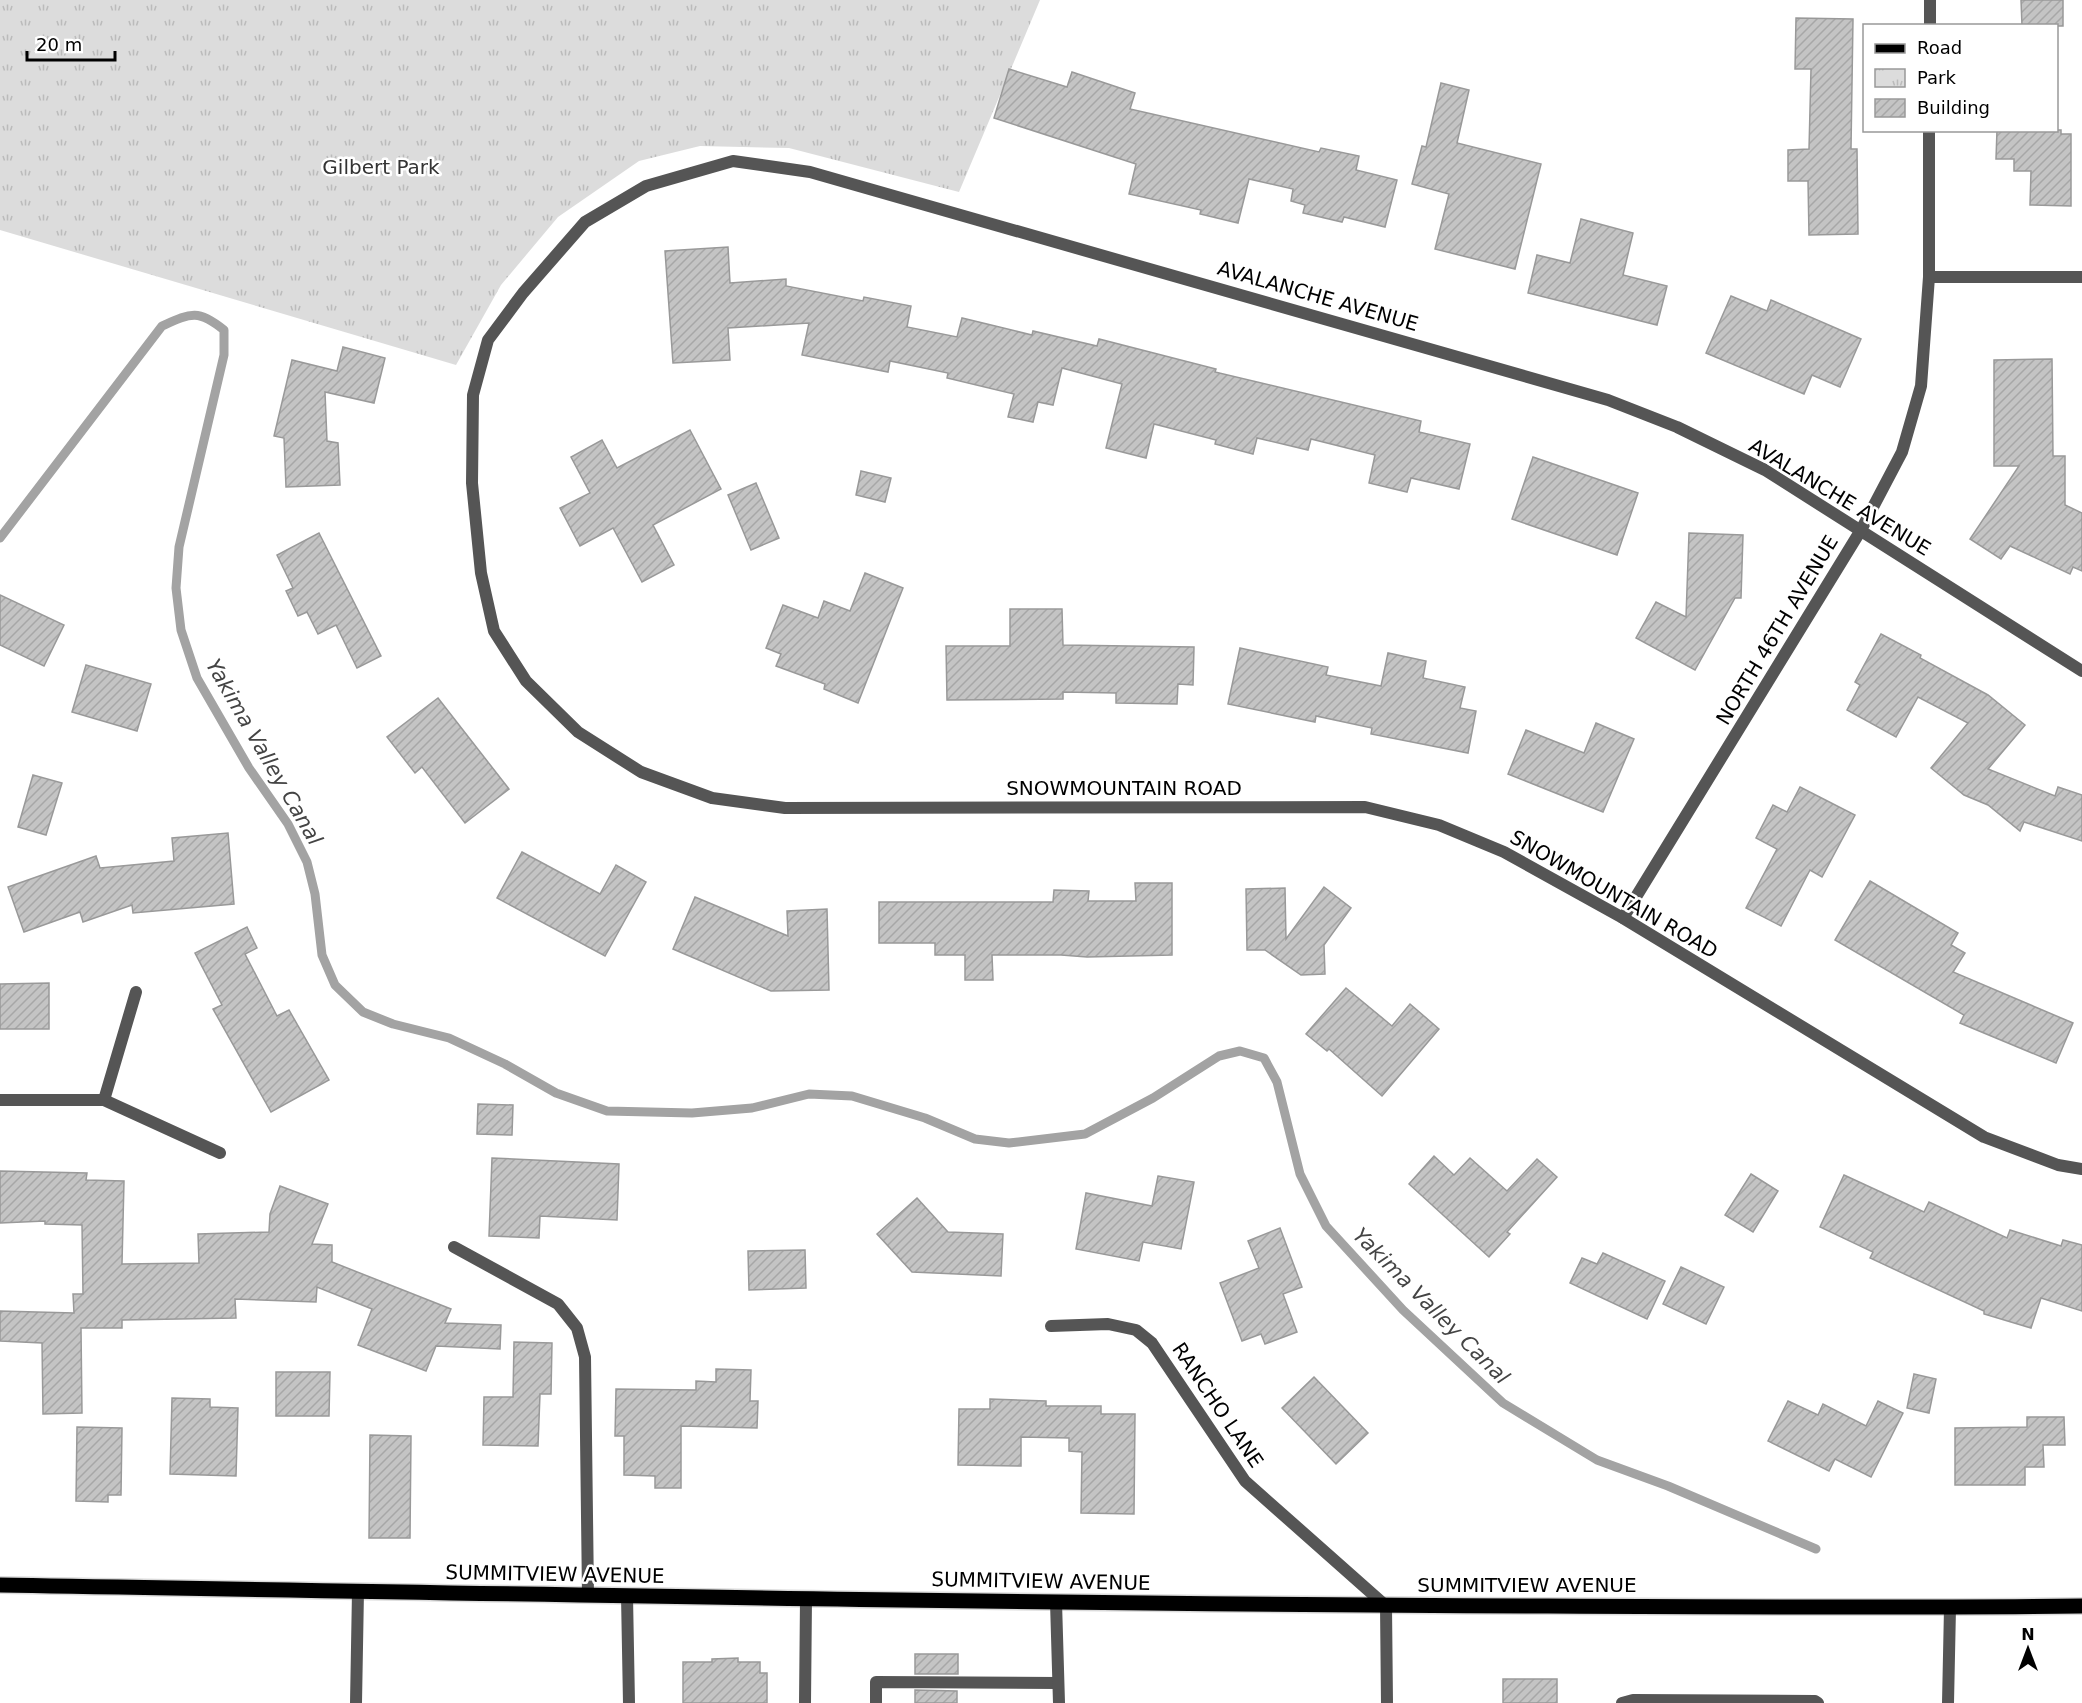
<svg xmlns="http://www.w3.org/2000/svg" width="2082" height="1703" font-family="'DejaVu Sans',sans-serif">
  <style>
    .park { fill: url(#park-tufts) }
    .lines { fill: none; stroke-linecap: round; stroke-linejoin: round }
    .stream { stroke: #a3a3a3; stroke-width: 9 }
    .building { fill: url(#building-hatch); stroke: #999; stroke-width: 1.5 }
    .primary-casing { stroke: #dbdbdb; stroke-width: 18 }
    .lane { stroke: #555; stroke-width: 12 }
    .street { stroke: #555; stroke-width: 12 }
    .primary { stroke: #000; stroke-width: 15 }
    .labels { text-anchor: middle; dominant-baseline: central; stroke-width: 5; stroke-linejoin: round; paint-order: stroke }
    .park-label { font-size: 20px; fill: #333; stroke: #fff }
    .street-label { font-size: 20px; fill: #000; stroke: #fff }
    .water-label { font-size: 21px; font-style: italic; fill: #444; stroke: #fff }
  </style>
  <defs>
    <pattern id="park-tufts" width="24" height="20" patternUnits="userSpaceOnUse" patternTransform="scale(1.5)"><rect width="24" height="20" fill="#dcdcdc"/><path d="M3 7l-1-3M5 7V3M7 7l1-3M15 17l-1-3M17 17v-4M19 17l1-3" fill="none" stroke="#bbb"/></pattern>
    <pattern id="building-hatch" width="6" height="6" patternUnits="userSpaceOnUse" patternTransform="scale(1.5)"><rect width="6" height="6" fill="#c4c4c4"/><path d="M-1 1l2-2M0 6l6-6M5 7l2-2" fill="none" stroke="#a7a7a7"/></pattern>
  </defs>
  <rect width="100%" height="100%" fill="#fff"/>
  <path class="park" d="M 0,0 L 1040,0 L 959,192 L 789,148 L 700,146 L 639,161 L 558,217 L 501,285 L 456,365 L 0,230 Z"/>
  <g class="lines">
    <path class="stream" d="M 0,538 L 162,326 C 191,313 198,309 224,330 L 224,355 L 179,547 L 176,588 L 181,630 L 197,678 L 249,768 L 288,824 L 307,862 L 315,894 L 322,955 L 335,985 L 363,1012 L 393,1024 L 449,1038 L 505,1064 L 556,1093 L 607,1111 L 692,1113 L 752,1108 L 809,1094 L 852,1096 L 925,1118 L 975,1139 L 1009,1143 L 1085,1134 L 1153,1098 L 1219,1056 L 1240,1051 L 1264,1058 L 1277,1082 L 1300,1174 L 1326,1226 L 1403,1310 L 1503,1403 L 1597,1460 L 1668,1486 L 1816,1549"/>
  </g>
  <g class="building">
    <path d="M 2021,0 L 2063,0 L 2063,26 L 2022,26 Z"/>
    <path d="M 1796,18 L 1853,19 L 1851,149 L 1857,149 L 1858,234 L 1809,235 L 1808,181 L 1788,181 L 1788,150 L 1809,149 L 1811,69 L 1795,69 Z"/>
    <path d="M 1009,69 L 1067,87 L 1072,72 L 1135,93 L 1130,109 L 1319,152 L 1321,148 L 1359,156 L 1356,170 L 1397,180 L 1385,227 L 1344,217 L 1342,222 L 1303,213 L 1305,205 L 1291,201 L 1293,189 L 1249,179 L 1238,223 L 1200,214 L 1201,210 L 1129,194 L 1136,164 L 994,118 Z"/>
    <path d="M 1441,83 L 1469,90 L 1457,143 L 1541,164 L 1515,269 L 1435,249 L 1449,194 L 1412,184 L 1422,146 L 1426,147 Z"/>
    <path d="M 1997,130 L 2061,130 L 2061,134 L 2071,134 L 2071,206 L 2030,205 L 2031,171 L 2014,171 L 2014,159 L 1996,159 Z"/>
    <path d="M 1581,219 L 1633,233 L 1623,275 L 1667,286 L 1657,325 L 1528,293 L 1537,255 L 1570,263 Z"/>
    <path d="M 728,247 L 730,283 L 786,279 L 786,286 L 863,301 L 864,297 L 911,306 L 907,327 L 957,337 L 962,318 L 1032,335 L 1033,331 L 1097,346 L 1099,339 L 1216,369 L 1215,372 L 1421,421 L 1419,432 L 1470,444 L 1459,489 L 1411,478 L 1407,492 L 1369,483 L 1375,455 L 1311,439 L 1308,450 L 1257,438 L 1253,454 L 1215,444 L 1216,440 L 1154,424 L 1146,458 L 1106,448 L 1122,384 L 1062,368 L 1053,405 L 1038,402 L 1033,422 L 1008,417 L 1014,394 L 947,378 L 948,373 L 890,361 L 888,372 L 802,355 L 809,323 L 728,328 L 730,360 L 673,363 L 665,251 Z"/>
    <path d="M 1731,296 L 1767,311 L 1771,300 L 1861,339 L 1840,387 L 1812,375 L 1804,394 L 1706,353 Z"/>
    <path d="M 343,347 L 385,358 L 374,403 L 325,392 L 327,441 L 338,443 L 340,485 L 286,487 L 284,438 L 274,436 L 292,360 L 337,371 Z"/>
    <path d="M 2052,359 L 2053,456 L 2065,456 L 2065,505 L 2082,513 L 2082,571 L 2073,567 L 2070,574 L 2010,546 L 2001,559 L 1970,539 L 2019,466 L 1994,466 L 1994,360 Z"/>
    <path d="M 690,430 L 721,489 L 653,525 L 674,565 L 642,582 L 613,528 L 580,546 L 560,508 L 590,493 L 571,457 L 602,440 L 617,468 Z"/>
    <path d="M 1533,457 L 1638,493 L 1617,555 L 1512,519 Z"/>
    <path d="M 861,471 L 891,478 L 885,502 L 856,495 Z"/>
    <path d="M 756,483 L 779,538 L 751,550 L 728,495 Z"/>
    <path d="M 319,533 L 381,656 L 357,668 L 336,625 L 318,634 L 307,612 L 298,616 L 286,591 L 293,588 L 277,555 Z"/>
    <path d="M 1689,533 L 1743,535 L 1741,598 L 1735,598 L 1695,670 L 1636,638 L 1656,602 L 1686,617 Z"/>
    <path d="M 865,573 L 903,588 L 858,703 L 824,689 L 825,684 L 776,666 L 781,654 L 766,648 L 783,605 L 818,618 L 824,601 L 850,611 Z"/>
    <path d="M 0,595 L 64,625 L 44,666 L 0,645 Z"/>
    <path d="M 1010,609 L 1062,609 L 1063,645 L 1194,647 L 1193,685 L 1178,684 L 1177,704 L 1116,703 L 1116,693 L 1063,692 L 1063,699 L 947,700 L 946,646 L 1010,646 Z"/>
    <path d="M 1881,634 L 1921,655 L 1920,658 L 1988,695 L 2025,725 L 1988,769 L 2055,796 L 2058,787 L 2082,795 L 2082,841 L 2024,822 L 2020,831 L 1988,805 L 1964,795 L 1931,768 L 1968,723 L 1918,697 L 1896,737 L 1847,710 L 1860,685 L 1855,682 Z"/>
    <path d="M 1240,648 L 1328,667 L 1326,675 L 1381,686 L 1388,653 L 1426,661 L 1423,678 L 1465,687 L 1460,708 L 1476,711 L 1468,753 L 1371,734 L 1372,728 L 1316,716 L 1315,722 L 1228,704 Z"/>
    <path d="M 86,665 L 151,684 L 137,731 L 72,712 Z"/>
    <path d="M 438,698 L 509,789 L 465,823 L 422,767 L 415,773 L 387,737 Z"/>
    <path d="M 1596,723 L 1634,739 L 1603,812 L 1508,774 L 1526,730 L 1584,753 Z"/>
    <path d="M 33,775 L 62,783 L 46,835 L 18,827 Z"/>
    <path d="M 1800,787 L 1855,815 L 1822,877 L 1810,870 L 1781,926 L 1746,908 L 1777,849 L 1756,838 L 1773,805 L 1787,812 Z"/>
    <path d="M 228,833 L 234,904 L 133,913 L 132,905 L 83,922 L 80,912 L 24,932 L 8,887 L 96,856 L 100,868 L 174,861 L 172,838 Z"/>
    <path d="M 522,852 L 600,894 L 616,865 L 646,882 L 605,956 L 497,898 Z"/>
    <path d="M 1870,881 L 1958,933 L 1951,945 L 1965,953 L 1953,972 L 2073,1023 L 2056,1063 L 1960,1023 L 1964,1015 L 1835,940 Z"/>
    <path d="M 1135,883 L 1172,883 L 1172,955 L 1087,957 L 1061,955 L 992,955 L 993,980 L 965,980 L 965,955 L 935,955 L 935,943 L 879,943 L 879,902 L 1053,902 L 1054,890 L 1089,891 L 1088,901 L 1136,901 Z"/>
    <path d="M 1324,887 L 1351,908 L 1324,945 L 1325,974 L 1301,975 L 1265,950 L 1247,950 L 1246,889 L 1285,888 L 1286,939 Z"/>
    <path d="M 695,897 L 788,936 L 787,911 L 827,909 L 829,990 L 771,991 L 673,949 Z"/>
    <path d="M 247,927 L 257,948 L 245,954 L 277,1016 L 289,1010 L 329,1080 L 271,1112 L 213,1009 L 222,1005 L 195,953 Z"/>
    <path d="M 49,983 L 49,1029 L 0,1029 L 0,984 Z"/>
    <path d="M 1346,988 L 1392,1026 L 1410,1004 L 1439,1029 L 1382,1096 L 1329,1049 L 1327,1051 L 1306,1034 Z"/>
    <path d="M 478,1104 L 513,1105 L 512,1135 L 477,1134 Z"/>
    <path d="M 1434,1156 L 1454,1175 L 1470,1158 L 1507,1191 L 1537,1159 L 1557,1177 L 1507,1232 L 1510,1234 L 1489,1257 L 1409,1184 Z"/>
    <path d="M 492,1158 L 619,1164 L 617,1220 L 540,1216 L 539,1238 L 489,1236 Z"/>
    <path d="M 0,1171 L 87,1173 L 86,1180 L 124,1181 L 122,1264 L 199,1263 L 198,1234 L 269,1232 L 270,1214 L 280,1186 L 328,1204 L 312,1244 L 332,1245 L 332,1262 L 451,1309 L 445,1323 L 501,1325 L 500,1349 L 436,1346 L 426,1371 L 358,1345 L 372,1309 L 317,1287 L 316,1302 L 235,1299 L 236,1318 L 122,1320 L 122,1328 L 81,1328 L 82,1413 L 43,1414 L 42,1343 L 0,1341 L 0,1311 L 74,1313 L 73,1294 L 83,1294 L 82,1225 L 45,1224 L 45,1221 L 0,1223 Z"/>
    <path d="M 1751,1174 L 1778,1191 L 1753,1232 L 1725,1215 Z"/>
    <path d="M 1844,1175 L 1924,1212 L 1929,1202 L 2007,1238 L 2010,1230 L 2061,1246 L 2063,1240 L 2082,1245 L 2082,1311 L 2041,1298 L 2031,1328 L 1984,1314 L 1984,1311 L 1870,1258 L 1873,1252 L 1820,1227 Z"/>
    <path d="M 1158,1176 L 1194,1182 L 1181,1249 L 1143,1242 L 1139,1261 L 1076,1249 L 1086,1193 L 1152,1206 Z"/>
    <path d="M 917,1198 L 948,1232 L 1003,1234 L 1001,1276 L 912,1272 L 877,1234 Z"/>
    <path d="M 1280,1228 L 1302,1287 L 1283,1294 L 1297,1332 L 1265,1344 L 1261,1334 L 1242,1341 L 1220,1283 L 1259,1268 L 1248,1241 Z"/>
    <path d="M 805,1250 L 806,1288 L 749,1290 L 748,1251 Z"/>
    <path d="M 1603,1253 L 1665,1281 L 1647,1319 L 1570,1283 L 1582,1258 L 1597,1264 Z"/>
    <path d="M 1681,1267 L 1724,1287 L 1706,1324 L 1663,1304 Z"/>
    <path d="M 514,1342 L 552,1343 L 551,1394 L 540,1394 L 538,1446 L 483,1445 L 484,1397 L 513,1397 Z"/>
    <path d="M 716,1369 L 751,1370 L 750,1401 L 758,1401 L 757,1428 L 681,1426 L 681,1488 L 655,1488 L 655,1476 L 624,1475 L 624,1436 L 615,1436 L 616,1389 L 696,1390 L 696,1381 L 716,1382 Z"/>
    <path d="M 276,1372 L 330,1372 L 329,1416 L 276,1416 Z"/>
    <path d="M 1914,1374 L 1936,1379 L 1929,1413 L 1907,1408 Z"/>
    <path d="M 1314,1377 L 1368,1433 L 1336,1464 L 1282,1408 Z"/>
    <path d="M 172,1398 L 210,1399 L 210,1407 L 238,1408 L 236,1476 L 170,1474 Z"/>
    <path d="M 990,1399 L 1046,1401 L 1046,1406 L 1101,1406 L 1101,1414 L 1135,1414 L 1134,1514 L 1081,1513 L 1082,1452 L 1069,1451 L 1069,1438 L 1021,1437 L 1021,1466 L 958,1465 L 959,1409 L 990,1409 Z"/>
    <path d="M 1788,1401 L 1818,1415 L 1823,1404 L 1866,1426 L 1878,1401 L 1903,1413 L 1871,1477 L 1835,1459 L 1829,1471 L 1768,1441 Z"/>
    <path d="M 2027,1417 L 2064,1417 L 2065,1445 L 2043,1445 L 2044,1467 L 2025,1467 L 2025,1485 L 1955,1485 L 1955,1428 L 2027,1427 Z"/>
    <path d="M 77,1427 L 122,1428 L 121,1495 L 108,1495 L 108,1502 L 76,1501 Z"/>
    <path d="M 370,1435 L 411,1436 L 410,1538 L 369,1538 Z"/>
    <rect x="915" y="1654" width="43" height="20"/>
    <path d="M 738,1658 L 738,1662 L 760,1662 L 760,1673 L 767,1673 L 767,1703 L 683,1703 L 683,1662 L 712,1662 L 712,1659 Z"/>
    <rect x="1503" y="1679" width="54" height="24"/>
    <path d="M 915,1690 L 957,1691 L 957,1703 L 915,1703 Z"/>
  </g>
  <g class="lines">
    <defs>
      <path id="primary" d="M 0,1585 C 516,1594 1032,1604 1548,1606 C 1726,1607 1904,1608 2082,1606"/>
    </defs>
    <use href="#primary" class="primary-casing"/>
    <g class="lane">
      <path d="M 454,1247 L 558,1304 L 577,1328 L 585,1357 L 588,1595"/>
      <path d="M 1386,1606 L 1387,1703"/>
      <path d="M 356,1703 L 358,1591"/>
      <path d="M 805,1703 L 806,1599"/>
      <path d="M 876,1703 L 876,1682 L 1058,1683"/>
    </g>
    <g class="street">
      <path d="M 1930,26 L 1930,0"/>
      <path d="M 1929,277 L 2082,277"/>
      <path d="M 2082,671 L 1765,470 L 1677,427 L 1608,400 L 810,172 L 733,161 L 646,186 L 585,222 L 523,293 L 488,340 L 473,395 L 472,483 L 481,573 L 494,631 L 526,681 L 578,732 L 641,772 L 712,798 L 785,808 L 1365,807 L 1439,825 L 1504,852 L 1623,918 L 1984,1137 L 2058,1165 L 2082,1169"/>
      <path d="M 1623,918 L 1861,530 L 1902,452 L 1921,386 L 1929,277 L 1929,130"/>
      <path d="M 0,1100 L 104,1100 L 220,1153"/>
      <path d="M 104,1100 L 136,992"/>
      <path d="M 1051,1326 L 1108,1324 L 1136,1330 L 1152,1343 L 1245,1481 L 1386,1606"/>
      <path d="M 627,1596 L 629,1703"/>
      <path d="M 1056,1602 L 1059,1703"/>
      <path d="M 1622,1703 L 1633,1700 L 1815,1701 L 1818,1703"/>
      <path d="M 1948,1703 L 1950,1608"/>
    </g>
    <use href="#primary" class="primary"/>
  </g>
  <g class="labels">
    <g class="park-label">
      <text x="381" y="167">Gilbert Park</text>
    </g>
    <g class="street-label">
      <text transform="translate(1318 296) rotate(16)">AVALANCHE AVENUE</text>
      <text transform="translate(1840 497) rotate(31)">AVALANCHE AVENUE</text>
      <text transform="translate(1777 630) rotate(-59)">NORTH 46TH AVENUE</text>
      <text x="1124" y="788">SNOWMOUNTAIN ROAD</text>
      <text transform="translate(1614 894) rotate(30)">SNOWMOUNTAIN ROAD</text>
      <text transform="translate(1218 1405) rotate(56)">RANCHO LANE</text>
      <text transform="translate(555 1574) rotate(1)">SUMMITVIEW AVENUE</text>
      <text transform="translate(1041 1581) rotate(1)">SUMMITVIEW AVENUE</text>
      <text x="1527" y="1585">SUMMITVIEW AVENUE</text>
    </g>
    <g class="water-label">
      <text transform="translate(264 752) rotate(60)">Yakima Valley Canal</text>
      <text transform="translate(1431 1306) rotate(45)">Yakima Valley Canal</text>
    </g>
  </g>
  <rect x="1863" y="24" width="195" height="108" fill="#ffffff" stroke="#999999" stroke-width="1.5"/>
  <rect x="1875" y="44" width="30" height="9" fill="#000000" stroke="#999999" stroke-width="1.5"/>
  <text x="1917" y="54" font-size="18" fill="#000000">Road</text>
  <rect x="1875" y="69" width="30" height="18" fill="url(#park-tufts)" stroke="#999999" stroke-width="1.5"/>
  <text x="1917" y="84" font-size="18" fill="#000000">Park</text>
  <rect x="1875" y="99" width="30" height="18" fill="url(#building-hatch)" stroke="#999999" stroke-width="1.5"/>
  <text x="1917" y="114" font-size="18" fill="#000000">Building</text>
  <g transform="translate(2028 1649)" stroke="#ffffff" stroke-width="4.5" paint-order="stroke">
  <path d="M0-4.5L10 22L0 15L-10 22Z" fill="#000000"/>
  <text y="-9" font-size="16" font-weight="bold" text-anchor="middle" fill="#000000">N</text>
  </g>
  <path d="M27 51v9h88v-9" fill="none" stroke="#000000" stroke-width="3"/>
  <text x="36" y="51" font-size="18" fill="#000000" stroke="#ffffff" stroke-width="4.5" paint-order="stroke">20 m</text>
</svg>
